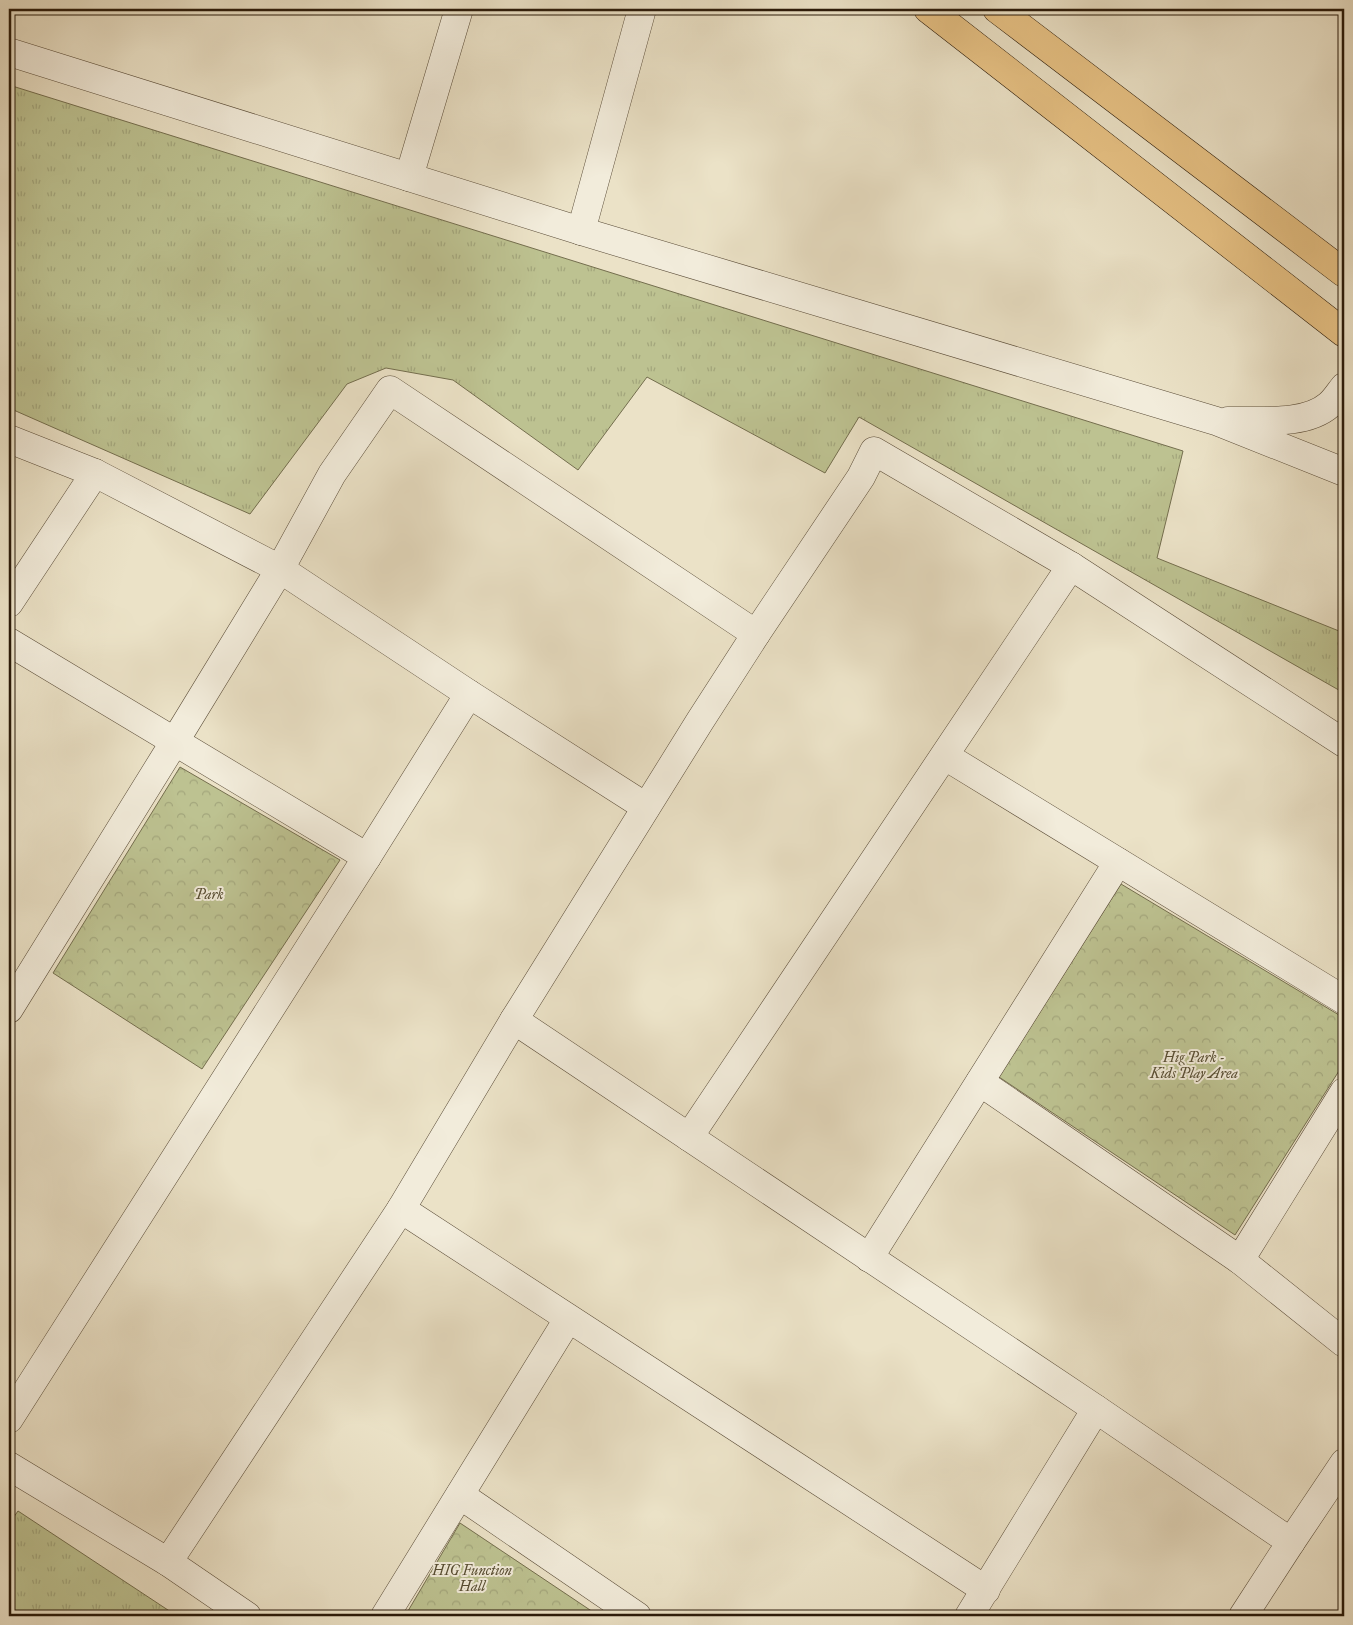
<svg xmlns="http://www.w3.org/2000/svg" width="1353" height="1625" font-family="'IM FELL Great Primer',serif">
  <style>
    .grass { fill: url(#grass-tufts); stroke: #746e4e }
    .park { fill: url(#park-crowns); stroke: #746e4e }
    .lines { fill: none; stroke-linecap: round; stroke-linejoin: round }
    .minor-casing { stroke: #5b4d39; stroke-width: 29 }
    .highway-casing { stroke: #2b1b0a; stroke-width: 29 }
    .minor { stroke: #f2ecdb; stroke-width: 28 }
    .highway { stroke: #e6c184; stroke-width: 28 }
    .labels { text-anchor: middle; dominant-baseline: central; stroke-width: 4; stroke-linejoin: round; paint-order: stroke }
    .park-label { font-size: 14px; font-style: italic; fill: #574d32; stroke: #f2ecdb }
  </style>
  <defs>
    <pattern id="grass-tufts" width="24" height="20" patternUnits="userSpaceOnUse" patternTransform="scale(1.25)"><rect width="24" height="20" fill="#bdc291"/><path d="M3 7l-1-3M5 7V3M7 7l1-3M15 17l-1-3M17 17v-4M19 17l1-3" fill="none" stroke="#a3a67c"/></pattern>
    <pattern id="park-crowns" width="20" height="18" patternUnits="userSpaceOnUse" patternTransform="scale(1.25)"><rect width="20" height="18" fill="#bdc291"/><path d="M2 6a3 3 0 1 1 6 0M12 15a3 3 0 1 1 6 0" fill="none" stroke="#a3a67c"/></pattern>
  </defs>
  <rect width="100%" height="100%" fill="#ebe2c7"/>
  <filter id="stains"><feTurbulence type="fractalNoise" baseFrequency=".004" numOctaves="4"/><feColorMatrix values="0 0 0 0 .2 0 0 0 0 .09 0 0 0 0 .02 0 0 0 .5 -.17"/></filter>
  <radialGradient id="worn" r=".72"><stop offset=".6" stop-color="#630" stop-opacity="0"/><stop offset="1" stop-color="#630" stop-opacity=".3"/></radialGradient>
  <g class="grass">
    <path d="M 9,85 L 1183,451 L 1157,558 L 1344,633 L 1344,693 L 859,417 L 825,473 L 647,377 L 578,470 L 453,380 L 386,368 L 347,384 L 250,514 L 9,408 Z"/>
    <path d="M 18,1511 L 177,1616 L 9,1616 L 9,1524 Z"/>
  </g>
  <g class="park">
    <path d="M 180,767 L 340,860 L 202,1069 L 53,973 Z"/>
    <path d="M 1121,884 L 1344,1018 L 1344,1063 L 1235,1235 L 999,1077 Z"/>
    <path d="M 460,1523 L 599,1616 L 405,1616 Z"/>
  </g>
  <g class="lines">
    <defs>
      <g id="minor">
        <path d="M 9,52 L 581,231 L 1216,421 L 1344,472"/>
        <path d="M 409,177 L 459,9"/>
        <path d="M 581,231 L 642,9"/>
        <path d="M 1228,421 C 1258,420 1305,426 1329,405 C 1335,400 1339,393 1344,387"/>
        <path d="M 9,439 L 95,473 L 280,569 L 469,694 L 646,807"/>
        <path d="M 9,603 L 95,473"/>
        <path d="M 9,642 L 367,857"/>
        <path d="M 945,756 L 1344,1000"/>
        <path d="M 9,1009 L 175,741 L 280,569 L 332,474 L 390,390 L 756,634"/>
        <path d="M 514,1020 L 1096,1409 L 1291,1542"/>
        <path d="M 980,1082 L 1240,1260 L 1344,1343"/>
        <path d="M 689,1137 L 1071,566"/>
        <path d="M 401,1209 L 986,1590"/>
        <path d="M 869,1258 L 1118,862"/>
        <path d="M 1240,1260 L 1344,1092"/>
        <path d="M 9,1419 L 367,857 L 469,694"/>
        <path d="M 9,1466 L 168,1562 L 247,1616"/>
        <path d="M 460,1495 L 637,1616"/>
        <path d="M 168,1562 L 401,1209 L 514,1020 L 700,721 L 756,634 L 861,477 L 874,451 L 1071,566 L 1344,743"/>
        <path d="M 385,1616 L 568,1319"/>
        <path d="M 969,1616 L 1096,1409"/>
        <path d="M 1243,1616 L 1291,1542 L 1344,1463"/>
      </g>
      <g id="highway">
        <path d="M 928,9 L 1344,333"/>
        <path d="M 997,9 L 1344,273"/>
      </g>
    </defs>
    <use href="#minor" class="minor-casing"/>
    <use href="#highway" class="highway-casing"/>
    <use href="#minor" class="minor"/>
    <use href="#highway" class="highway"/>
  </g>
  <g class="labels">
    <g class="park-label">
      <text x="209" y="894">Park</text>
      <text x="1194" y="1057">Hig Park -<tspan x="1194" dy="16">Kids Play Area</tspan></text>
      <text x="472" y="1570">HIG Function<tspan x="472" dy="16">Hall</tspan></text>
    </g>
  </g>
  <rect width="1353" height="1625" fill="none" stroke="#ebe2c7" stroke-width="30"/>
  <rect x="10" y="10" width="1333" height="1605" fill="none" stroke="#2b1b0a" stroke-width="2.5"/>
  <rect x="15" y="15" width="1323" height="1595" fill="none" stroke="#2b1b0a"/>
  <rect width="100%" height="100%" filter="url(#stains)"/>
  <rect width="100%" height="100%" fill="url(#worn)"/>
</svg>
